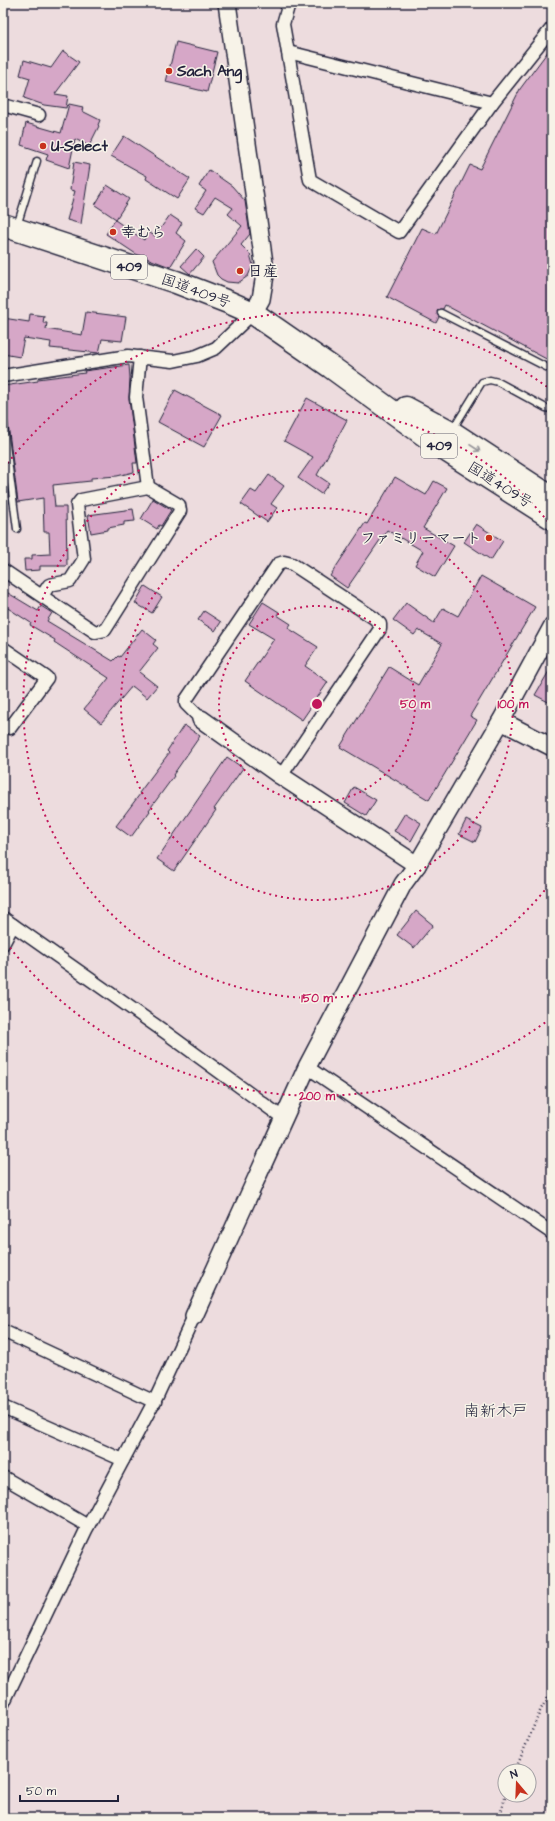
<svg xmlns="http://www.w3.org/2000/svg" width="555" height="1821" font-family="'Architects Daughter','Klee One',sans-serif">
  <style>
    .building { fill: #d6a7c7; stroke: #22223b }
    .lines { fill: none; stroke-linecap: round; stroke-linejoin: round }
    .lane-casing { stroke: #22223b; stroke-width: 9 }
    .street-casing { stroke: #22223b; stroke-width: 15 }
    .secondary-casing { stroke: #22223b; stroke-width: 20 }
    .highway-casing { stroke: #22223b; stroke-width: 25 }
    .path { stroke: #22223b; stroke-width: 2.5; stroke-dasharray: 1 3; stroke-linecap: butt }
    .lane { stroke: #f7f3e8; stroke-width: 6 }
    .street { stroke: #f7f3e8; stroke-width: 12 }
    .secondary { stroke: #f7f3e8; stroke-width: 17 }
    .highway { stroke: #f7f3e8; stroke-width: 22 }
    .oneway { stroke: #97959a }
    .ring { fill: none; stroke: #c2185b; stroke-width: 2; stroke-dasharray: 2 4 }
    .poi-dot { fill: #c8321e; stroke: #f7f3e8; stroke-width: 1.5 }
    .labels { text-anchor: middle; dominant-baseline: central; stroke-width: 3; stroke-linejoin: round; paint-order: stroke }
    .shield { fill: #f7f3e8; stroke: #62616f; stroke-width: 1 }
    .shield-label { font-size: 14px; font-weight: bold; fill: #22223b }
    .poi-label { font-size: 15px; font-weight: bold; fill: #22223b; stroke: #f7f3e8; text-anchor: start }
    .street-label { font-size: 15px; fill: #22223b; stroke: #f7f3e8 }
    .neighbourhood-label { font-size: 16px; fill: #22223b; stroke: #f7f3e8 }
    .centre { fill: #c2185b; stroke: #f7f3e8; stroke-width: 2 }
    .ring-label { font-size: 12px; text-anchor: middle; font-weight: bold; fill: #c2185b; stroke: #f7f3e8; stroke-width: 3; stroke-linejoin: round; paint-order: stroke }
  </style>
  <rect width="100%" height="100%" fill="#eddcde"/>
  <filter id="ink" filterUnits="userSpaceOnUse"><feTurbulence type="fractalNoise" baseFrequency=".025" numOctaves="2"/><feDisplacementMap in="SourceGraphic" scale="8" xChannelSelector="R" yChannelSelector="G"/><feConvolveMatrix kernelMatrix="1 2 1 2 8 2 1 2 1" color-interpolation-filters="sRGB"/></filter>
  <g filter="url(#ink)">
    <g class="building">
      <path d="M 176,42 L 217,52 L 207,92 L 166,82 Z"/>
      <path d="M 552,46 L 552,362 L 445,305 L 443,309 L 439,309 L 437,311 L 439,317 L 436,323 L 387,297 L 422,228 L 436,234 L 470,165 L 480,169 L 520,89 Z"/>
      <path d="M 63,51 L 79,62 L 55,94 L 68,96 L 66,108 L 44,105 L 24,98 L 30,78 L 20,75 L 24,60 L 51,68 Z"/>
      <path d="M 69,104 L 83,107 L 82,111 L 100,120 L 98,125 L 99,126 L 89,146 L 75,139 L 69,168 L 46,160 L 48,154 L 21,145 L 26,123 L 61,133 Z"/>
      <path d="M 124,136 L 190,179 L 177,199 L 146,179 L 147,176 L 111,156 Z"/>
      <path d="M 74,162 L 90,165 L 81,224 L 67,220 L 75,191 L 70,190 Z"/>
      <path d="M 209,170 L 232,186 L 245,201 L 250,234 L 241,245 L 250,254 L 253,265 L 248,276 L 238,283 L 227,282 L 221,279 L 217,275 L 212,262 L 242,226 L 228,214 L 233,208 L 215,197 L 204,213 L 195,208 L 206,191 L 199,186 Z"/>
      <path d="M 107,185 L 129,199 L 116,219 L 95,205 Z"/>
      <path d="M 170,215 L 182,223 L 176,233 L 186,241 L 170,267 L 136,254 L 106,234 L 115,220 L 144,240 L 148,232 L 155,236 Z"/>
      <path d="M 196,249 L 204,257 L 190,274 L 181,266 Z"/>
      <path d="M 86,312 L 126,317 L 122,341 L 102,339 L 99,353 L 50,348 L 51,342 L 24,338 L 20,357 L 3,354 L 3,318 L 29,322 L 30,314 L 44,316 L 43,323 L 47,323 L 46,329 L 82,335 Z"/>
      <path d="M 129,365 L 130,377 L 129,398 L 137,463 L 133,463 L 134,472 L 117,476 L 91,478 L 91,481 L 53,485 L 55,507 L 66,507 L 67,566 L 40,566 L 40,570 L 25,571 L 24,559 L 32,559 L 32,555 L 50,554 L 49,532 L 44,532 L 43,498 L 18,502 L 3,386 L 38,381 L 38,379 L 85,373 L 84,371 Z"/>
      <path d="M 175,390 L 222,415 L 204,447 L 158,422 Z"/>
      <path d="M 307,398 L 347,420 L 317,475 L 329,483 L 321,494 L 298,478 L 313,457 L 284,441 Z"/>
      <path d="M 3,458 L 9,503 L 3,504 Z"/>
      <path d="M 269,475 L 284,486 L 271,504 L 277,508 L 267,522 L 241,504 L 251,490 L 256,493 Z"/>
      <path d="M 395,477 L 426,495 L 434,481 L 447,488 L 423,528 L 454,546 L 435,577 L 415,565 L 423,551 L 387,530 L 347,588 L 330,576 L 365,523 L 367,524 Z"/>
      <path d="M 153,499 L 171,510 L 161,526 L 159,525 L 157,529 L 141,519 Z"/>
      <path d="M 133,509 L 135,521 L 124,522 L 124,525 L 108,528 L 108,530 L 91,533 L 88,515 Z"/>
      <path d="M 476,524 L 503,541 L 491,560 L 464,542 Z"/>
      <path d="M 481,576 L 535,607 L 470,716 L 477,720 L 429,800 L 340,747 L 389,667 L 418,685 L 442,644 L 418,630 L 414,635 L 393,620 L 406,603 L 434,623 L 443,608 L 458,616 Z"/>
      <path d="M 145,586 L 162,597 L 152,613 L 135,603 Z"/>
      <path d="M 3,590 L 38,611 L 41,606 L 52,613 L 47,621 L 113,661 L 118,656 L 120,657 L 142,629 L 156,640 L 153,644 L 158,648 L 139,672 L 157,686 L 147,698 L 132,686 L 101,723 L 84,709 L 109,678 L 54,642 L 55,640 L 30,625 L 31,623 L 3,605 Z"/>
      <path d="M 263,602 L 279,612 L 277,615 L 291,624 L 288,628 L 318,647 L 305,666 L 328,682 L 302,720 L 245,681 L 274,639 L 249,624 Z"/>
      <path d="M 204,611 L 221,622 L 215,631 L 198,620 Z"/>
      <path d="M 552,666 L 552,704 L 535,695 Z"/>
      <path d="M 184,725 L 200,736 L 173,775 L 174,776 L 149,810 L 150,811 L 131,837 L 116,826 L 140,794 L 139,793 L 169,753 L 167,751 Z"/>
      <path d="M 227,757 L 243,768 L 214,809 L 216,810 L 174,871 L 157,859 Z"/>
      <path d="M 354,787 L 376,800 L 366,816 L 345,803 Z"/>
      <path d="M 405,813 L 421,823 L 411,841 L 394,831 Z"/>
      <path d="M 466,820 L 482,828 L 475,842 L 459,834 Z"/>
      <path d="M 416,911 L 433,925 L 414,948 L 397,935 Z"/>
    </g>
    <g class="lines">
      <defs>
        <g id="lane">
          <path d="M 17,226 L 37,161"/>
          <path d="M 441,313 L 552,370"/>
          <path d="M 3,422 L 17,529"/>
          <path d="M 453,429 L 482,382 L 490,380 L 498,382 L 546,408 L 552,409"/>
        </g>
        <g id="street">
          <path d="M 289,3 L 283,24 L 310,180 L 399,232 L 492,103 L 552,28"/>
          <path d="M 288,52 L 492,103"/>
          <path d="M 3,105 L 39,115"/>
          <path d="M 140,357 L 136,397 L 148,487"/>
          <path d="M 3,376 L 128,356 L 173,361 L 197,356 L 216,348 L 253,313"/>
          <path d="M 3,570 L 95,632 L 105,630 L 180,511 L 179,505 L 148,487 L 81,500 L 77,505 L 84,559 L 70,581 L 49,585 L 42,596"/>
          <path d="M 3,648 L 47,678 L 10,728 L 3,723"/>
          <path d="M 201,719 L 186,704 L 186,700 L 278,564 L 284,562 L 292,564 L 374,618 L 380,624 L 380,629 L 281,776"/>
          <path d="M 3,918 L 165,1032 L 283,1118"/>
          <path d="M 3,944 L 13,925"/>
          <path d="M 307,1067 L 552,1233"/>
          <path d="M 3,1331 L 155,1402"/>
          <path d="M 3,1407 L 123,1460"/>
          <path d="M 3,1477 L 88,1526"/>
          <path d="M 3,1704 L 86,1530 L 157,1396 L 194,1316"/>
        </g>
        <g id="secondary">
          <path d="M 227,3 L 264,263 L 265,275 L 261,299 L 253,313"/>
          <path d="M 201,719 L 281,776 L 417,865"/>
          <path d="M 501,721 L 552,747"/>
          <path d="M 194,1316 L 307,1067 L 403,884 L 417,865 L 501,721 L 552,627"/>
        </g>
        <g id="highway">
          <path d="M 3,225 L 176,282 L 228,302 L 253,313 L 331,367 L 441,447 L 552,518"/>
          <path d="M 406,408 L 451,432 L 552,498"/>
        </g>
      </defs>
      <use href="#lane" class="lane-casing"/>
      <use href="#street" class="street-casing"/>
      <use href="#secondary" class="secondary-casing"/>
      <use href="#highway" class="highway-casing"/>
      <g class="path">
        <path d="M 515,1771 L 541,1709 L 552,1691"/>
        <path d="M 499,1818 L 506,1795"/>
      </g>
      <use href="#lane" class="lane"/>
      <use href="#street" class="street"/>
      <use href="#secondary" class="secondary"/>
      <use href="#highway" class="highway"/>
    </g>
    <defs><path id="oneway-shaft" d="M-6 0H5M1.5-3L5.5 0L1.5 3" fill="none" stroke-width="1.6" stroke-linecap="round" stroke-linejoin="round"/></defs>
    <use class="oneway" href="#oneway-shaft" transform="translate(475 448) rotate(33)"/>
  </g>
  <g class="ring">
    <circle cx="317" cy="704" r="98"/>
    <circle cx="317" cy="704" r="196"/>
    <path d="M552 881A294 294 0 1 1 552 527"/>
    <path d="M550 1019A392 392 0 0 1 4 940M4 468A392 392 0 0 1 550 389"/>
  </g>
  <g class="poi-dot">
    <circle cx="169" cy="71" r="4"/>
    <circle cx="43" cy="146" r="4"/>
    <circle cx="113" cy="232" r="4"/>
    <circle cx="240" cy="271" r="4"/>
    <circle cx="489" cy="538" r="4"/>
  </g>
  <g class="labels">
    <g class="shield">
      <rect x="111" y="255" width="36" height="24" rx="3"/>
      <rect x="421" y="434" width="36" height="24" rx="3"/>
    </g>
    <g class="shield-label">
      <text x="129" y="267">409</text>
      <text x="439" y="446">409</text>
    </g>
    <g class="poi-label">
      <text x="177" y="71">Sach Ang</text>
      <text x="51" y="146">U-Select</text>
      <text x="121" y="232">幸むら</text>
      <text x="248" y="271">日産</text>
      <text x="481" y="538" text-anchor="end">ファミリーマート</text>
    </g>
    <g class="street-label">
      <text transform="translate(196 291) rotate(20)">国道409号</text>
      <text transform="translate(500 485) rotate(32)">国道409号</text>
    </g>
    <g class="neighbourhood-label">
      <text x="496" y="1411">南新木戸</text>
    </g>
  </g>
  <circle cx="317" cy="704" r="6" class="centre"/>
  <g class="ring-label">
    <text x="415" y="708">50 m</text>
    <text x="513" y="708">100 m</text>
    <text x="317" y="1002">150 m</text>
    <text x="317" y="1100">200 m</text>
  </g>
  <rect width="555" height="1821" fill="none" stroke="#f7f3e8" stroke-width="16"/>
  <rect x="8" y="8" width="539" height="1805" fill="none" stroke="#22223b" stroke-width="1.5" filter="url(#ink)"/>
  <g transform="translate(517 1783) rotate(341)"><circle r="19" fill="#f7f3e8" stroke="#a29fa3"/>
  <path d="M0-3L7 15L0 10L-7 15Z" fill="#c8321e"/>
  <text y="-6" font-size="11" font-weight="bold" text-anchor="middle" fill="#22223b">N</text>
  </g>
  <path d="M20 1795v6h98v-6" fill="none" stroke="#22223b" stroke-width="2"/>
  <text x="26" y="1795" font-size="12" fill="#22223b" stroke="#f7f3e8" stroke-width="3" paint-order="stroke">50 m</text>
</svg>
